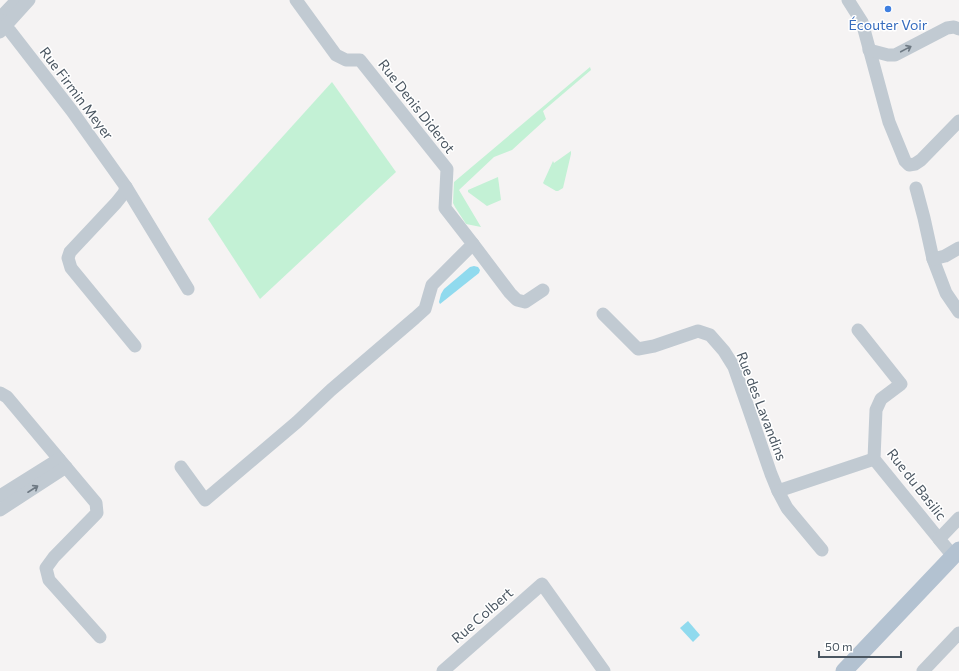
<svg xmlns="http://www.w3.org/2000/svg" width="959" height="671" font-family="Commissioner,sans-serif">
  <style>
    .green { fill: #c3f1d5 }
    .water { fill: #90daee }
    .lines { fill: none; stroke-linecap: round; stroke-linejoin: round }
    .minor { stroke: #c1cad2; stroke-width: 13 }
    .major { stroke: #b3c2d1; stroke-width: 17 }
    .oneway { stroke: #6e7983 }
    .shop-dot { fill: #3f7fe0; stroke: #fff; stroke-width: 1.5 }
    .labels { text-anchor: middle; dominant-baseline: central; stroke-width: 3; stroke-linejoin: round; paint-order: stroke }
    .shop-label { font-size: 14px; fill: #366cbe; stroke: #fff }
    .street-label { font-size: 14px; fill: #4a5661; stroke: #fff }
  </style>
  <rect width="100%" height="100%" fill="#f5f3f3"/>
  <g class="green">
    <path d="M 590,67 L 591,70 L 543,111 L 546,119 L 512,150 L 494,157 L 459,190 L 481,227 L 466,224 L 455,207 L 453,203 L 454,182 Z"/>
    <path d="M 332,82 L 396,172 L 260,299 L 208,219 Z"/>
    <path d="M 571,151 L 571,154 L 563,188 L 558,191 L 556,191 L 544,184 L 543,183 L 553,161 L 554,163 Z"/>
    <path d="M 498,177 L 501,200 L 487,206 L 468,192 L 468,190 Z"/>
  </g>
  <g class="water">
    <path d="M 474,266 L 478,267 L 480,270 L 479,273 L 440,304 L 439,302 L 441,294 L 444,289 L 470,267 Z"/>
    <path d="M 688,621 L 700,635 L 693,642 L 680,628 Z"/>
  </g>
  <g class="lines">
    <g class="minor">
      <path d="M 848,0 L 862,22 L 889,122 L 905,161 L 909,165 L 915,164 L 921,160 L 959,121"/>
      <path d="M 0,18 L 17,0"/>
      <path d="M 0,20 L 10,31 L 72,111 L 126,187 L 124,193 L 116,203 L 70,252 L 68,258 L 71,268 L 135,346"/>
      <path d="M 0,32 L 29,0"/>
      <path d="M 869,50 L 888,55 L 895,55 L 947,28 L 954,27 L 959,29"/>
      <path d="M 126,187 L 188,289"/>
      <path d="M 916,188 L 924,218 L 933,259 L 946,293 L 959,312"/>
      <path d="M 473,244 L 510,293 L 517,300 L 525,302 L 543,290"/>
      <path d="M 933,259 L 945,256 L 959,248"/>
      <path d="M 603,314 L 638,349 L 654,346 L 698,331 L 710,335 L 724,351 L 734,367 L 749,410 L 771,474 L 778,491 L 874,459"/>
      <path d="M 858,330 L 901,384 L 881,399 L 876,410 L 874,459 L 939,539"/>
      <path d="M 0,393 L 7,397 L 96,503 L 97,513 L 54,557 L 46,568 L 49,580 L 100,637"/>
      <path d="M 181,467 L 205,500 L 297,422 L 331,390 L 415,318 L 425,309 L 432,285 L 473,244 L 445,208 L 447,169 L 360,60 L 346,60 L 336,55 L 296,0"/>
      <path d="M 778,491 L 787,508 L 822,550"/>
      <path d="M 0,496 L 59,459"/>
      <path d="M 0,510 L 66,467"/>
      <path d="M 953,556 L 939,539 L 959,518"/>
      <path d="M 443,671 L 542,584 L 604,671"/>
      <path d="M 923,671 L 959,633"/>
    </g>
    <path class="major" d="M 844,671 L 959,550"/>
  </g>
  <defs><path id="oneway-shaft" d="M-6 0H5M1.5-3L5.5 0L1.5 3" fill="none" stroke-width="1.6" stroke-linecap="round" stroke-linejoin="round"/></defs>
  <g class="oneway">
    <use href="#oneway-shaft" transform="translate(906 49) rotate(-28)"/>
    <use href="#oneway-shaft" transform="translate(33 489) rotate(-33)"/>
  </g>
  <circle class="shop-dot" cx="888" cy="9" r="4"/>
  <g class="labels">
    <g class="shop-label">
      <text x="888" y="24">Écouter Voir</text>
    </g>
    <g class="street-label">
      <text transform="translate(77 93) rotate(53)">Rue Firmin Meyer</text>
      <text transform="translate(417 106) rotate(52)">Rue Denis Diderot</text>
      <text transform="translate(762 406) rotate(69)">Rue des Lavandins</text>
      <text transform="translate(917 484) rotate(52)">Rue du Basilic</text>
      <text transform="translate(482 615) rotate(-41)">Rue Colbert</text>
    </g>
  </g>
  <path d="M819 651v6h82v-6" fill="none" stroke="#4a5661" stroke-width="2"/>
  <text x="825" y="651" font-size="12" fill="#4a5661" stroke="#ffffff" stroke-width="3" paint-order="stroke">50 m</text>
</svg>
